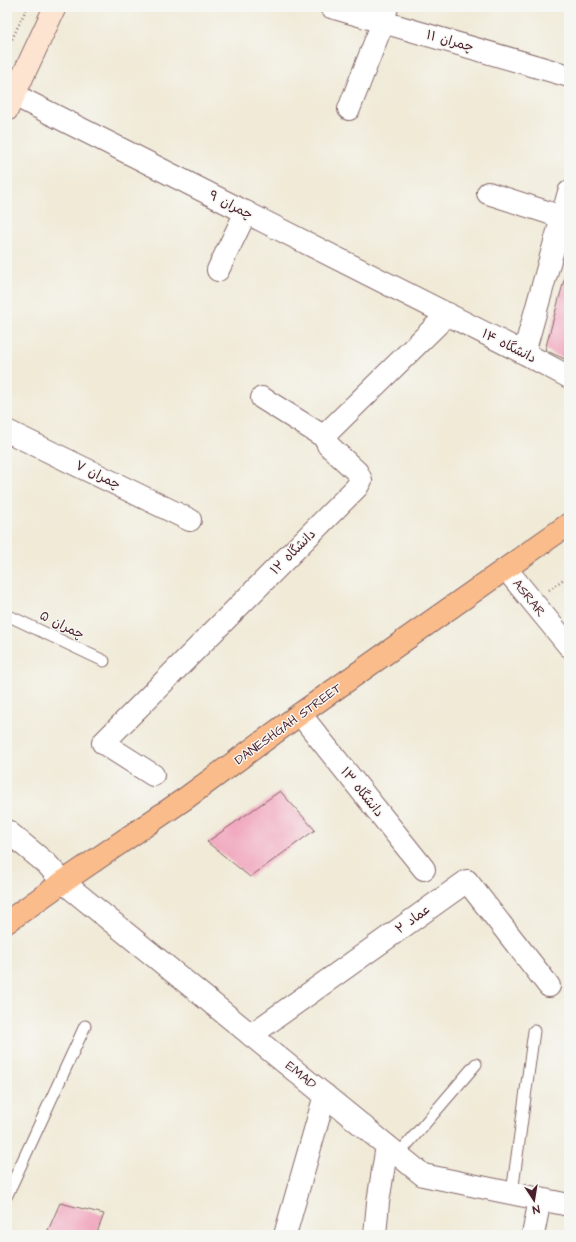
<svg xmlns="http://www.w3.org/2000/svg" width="576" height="1242" font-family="'Architects Daughter','Playpen Sans Arabic',sans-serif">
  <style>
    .building { fill: #f1a6be }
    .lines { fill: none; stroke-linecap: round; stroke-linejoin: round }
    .service-casing { stroke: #846667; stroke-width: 13 }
    .minor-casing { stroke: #846667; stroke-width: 24 }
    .tertiary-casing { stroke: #846667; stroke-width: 24 }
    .secondary-casing { stroke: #846667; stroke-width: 24 }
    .primary-casing { stroke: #846667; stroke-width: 24 }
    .path { stroke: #846667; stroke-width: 2.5; stroke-dasharray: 1 3; stroke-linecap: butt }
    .service { stroke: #fff; stroke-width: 11 }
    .minor { stroke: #fff; stroke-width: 22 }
    .tertiary { stroke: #fff; stroke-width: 22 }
    .secondary { stroke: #fde4d1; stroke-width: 22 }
    .primary { stroke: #fabc8b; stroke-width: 22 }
    .labels { text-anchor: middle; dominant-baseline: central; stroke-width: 3; stroke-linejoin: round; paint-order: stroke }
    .street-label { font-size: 13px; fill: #4a1f2b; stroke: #f6f6f2 }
  </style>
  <rect width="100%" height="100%" fill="#f6f6f2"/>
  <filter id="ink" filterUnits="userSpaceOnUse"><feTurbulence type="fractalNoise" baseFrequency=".025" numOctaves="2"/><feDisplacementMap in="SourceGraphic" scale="8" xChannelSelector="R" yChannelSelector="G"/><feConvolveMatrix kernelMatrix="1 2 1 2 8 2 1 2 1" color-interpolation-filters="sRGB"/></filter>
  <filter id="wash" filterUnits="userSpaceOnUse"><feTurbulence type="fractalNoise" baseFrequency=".012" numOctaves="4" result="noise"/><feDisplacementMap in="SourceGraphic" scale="16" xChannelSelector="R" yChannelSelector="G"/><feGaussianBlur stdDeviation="0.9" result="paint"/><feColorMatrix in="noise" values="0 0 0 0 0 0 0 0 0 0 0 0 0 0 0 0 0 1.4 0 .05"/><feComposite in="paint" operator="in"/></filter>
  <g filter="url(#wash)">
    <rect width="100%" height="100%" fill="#f0ead7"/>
    <g id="blocks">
      <g class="building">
        <path d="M 569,262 L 569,361 L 545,350 Z"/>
        <path d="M 280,791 L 315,830 L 250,877 L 207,842 Z"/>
        <path d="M 60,1203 L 104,1214 L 96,1235 L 46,1235 Z"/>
      </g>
    </g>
  </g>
  <g filter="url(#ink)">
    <use href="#blocks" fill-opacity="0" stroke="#846667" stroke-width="1"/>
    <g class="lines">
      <defs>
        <g id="service">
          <path d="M 7,615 L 104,661"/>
          <path d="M 398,1155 L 476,1064"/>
          <path d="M 512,1193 L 534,1031"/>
          <path d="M 7,1195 L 85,1026"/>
        </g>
        <g id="minor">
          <path d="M 331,7 L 569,76"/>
          <path d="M 14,95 L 524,353 L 569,377"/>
          <path d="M 349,109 L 383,22 L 387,7"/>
          <path d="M 488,193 L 562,217"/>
          <path d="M 218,270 L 246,212"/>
          <path d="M 524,353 L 569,192"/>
          <path d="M 262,398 L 326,438"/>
          <path d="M 7,431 L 190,520"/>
          <path d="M 300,714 L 424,869"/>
          <path d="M 153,775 L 103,743 L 357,487 L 361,480 L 357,472 L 328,445 L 326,438 L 328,432 L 448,314"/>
          <path d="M 63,882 L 423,1175 L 569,1205"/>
          <path d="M 251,1035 L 467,881 L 549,986"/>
          <path d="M 285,1235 L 325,1095"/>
          <path d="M 375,1235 L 378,1202 L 387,1146"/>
          <path d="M 533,1235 L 540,1199"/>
        </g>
        <g id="tertiary">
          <path d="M 506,569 L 569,646"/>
          <path d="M 7,831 L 47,864 L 63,882"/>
        </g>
        <path id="secondary" d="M 7,110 L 55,7"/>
        <path id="primary" d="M 7,922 L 63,882 L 186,798 L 300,714 L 569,524"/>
      </defs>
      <use href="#service" class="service-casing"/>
      <use href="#minor" class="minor-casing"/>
      <use href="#tertiary" class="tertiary-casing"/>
      <use href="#secondary" class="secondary-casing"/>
      <use href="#primary" class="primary-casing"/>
      <g class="path">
        <path d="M 7,50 L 27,7"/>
        <path d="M 549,590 L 569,575"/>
      </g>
      <use href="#service" class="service"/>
      <use href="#minor" class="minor"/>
      <use href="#tertiary" class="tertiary"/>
      <use href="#secondary" class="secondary"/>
      <use href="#primary" class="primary"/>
    </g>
  </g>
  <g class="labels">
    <g class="street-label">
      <text transform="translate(450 41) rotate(16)">چمران ۱۱</text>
      <text transform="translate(231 205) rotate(27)">چمران ۹</text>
      <text transform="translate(509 346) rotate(27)">دانشگاه ۱۴</text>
      <text transform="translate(98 475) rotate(26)">چمران ۷</text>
      <text transform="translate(293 552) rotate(-45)">دانشگاه ۱۲</text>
      <text transform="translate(529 598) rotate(51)">ASRAR</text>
      <text transform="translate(62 625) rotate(26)">چمران ۵</text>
      <text transform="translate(288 724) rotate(-36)">DANESHGAH STREET</text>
      <text transform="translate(362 792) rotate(51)">دانشگاه ۱۳</text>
      <text transform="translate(413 919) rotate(-36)">عماد ۲</text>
      <text transform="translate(301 1075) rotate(39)">EMAD</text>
    </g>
  </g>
  <rect width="576" height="1242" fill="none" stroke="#f6f6f2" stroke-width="24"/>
  <g transform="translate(534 1200) rotate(168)" stroke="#f6f6f2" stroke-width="3" paint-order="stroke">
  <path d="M0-3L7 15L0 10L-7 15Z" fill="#4a1f2b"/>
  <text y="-6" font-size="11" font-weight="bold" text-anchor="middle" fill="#4a1f2b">N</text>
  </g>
</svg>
